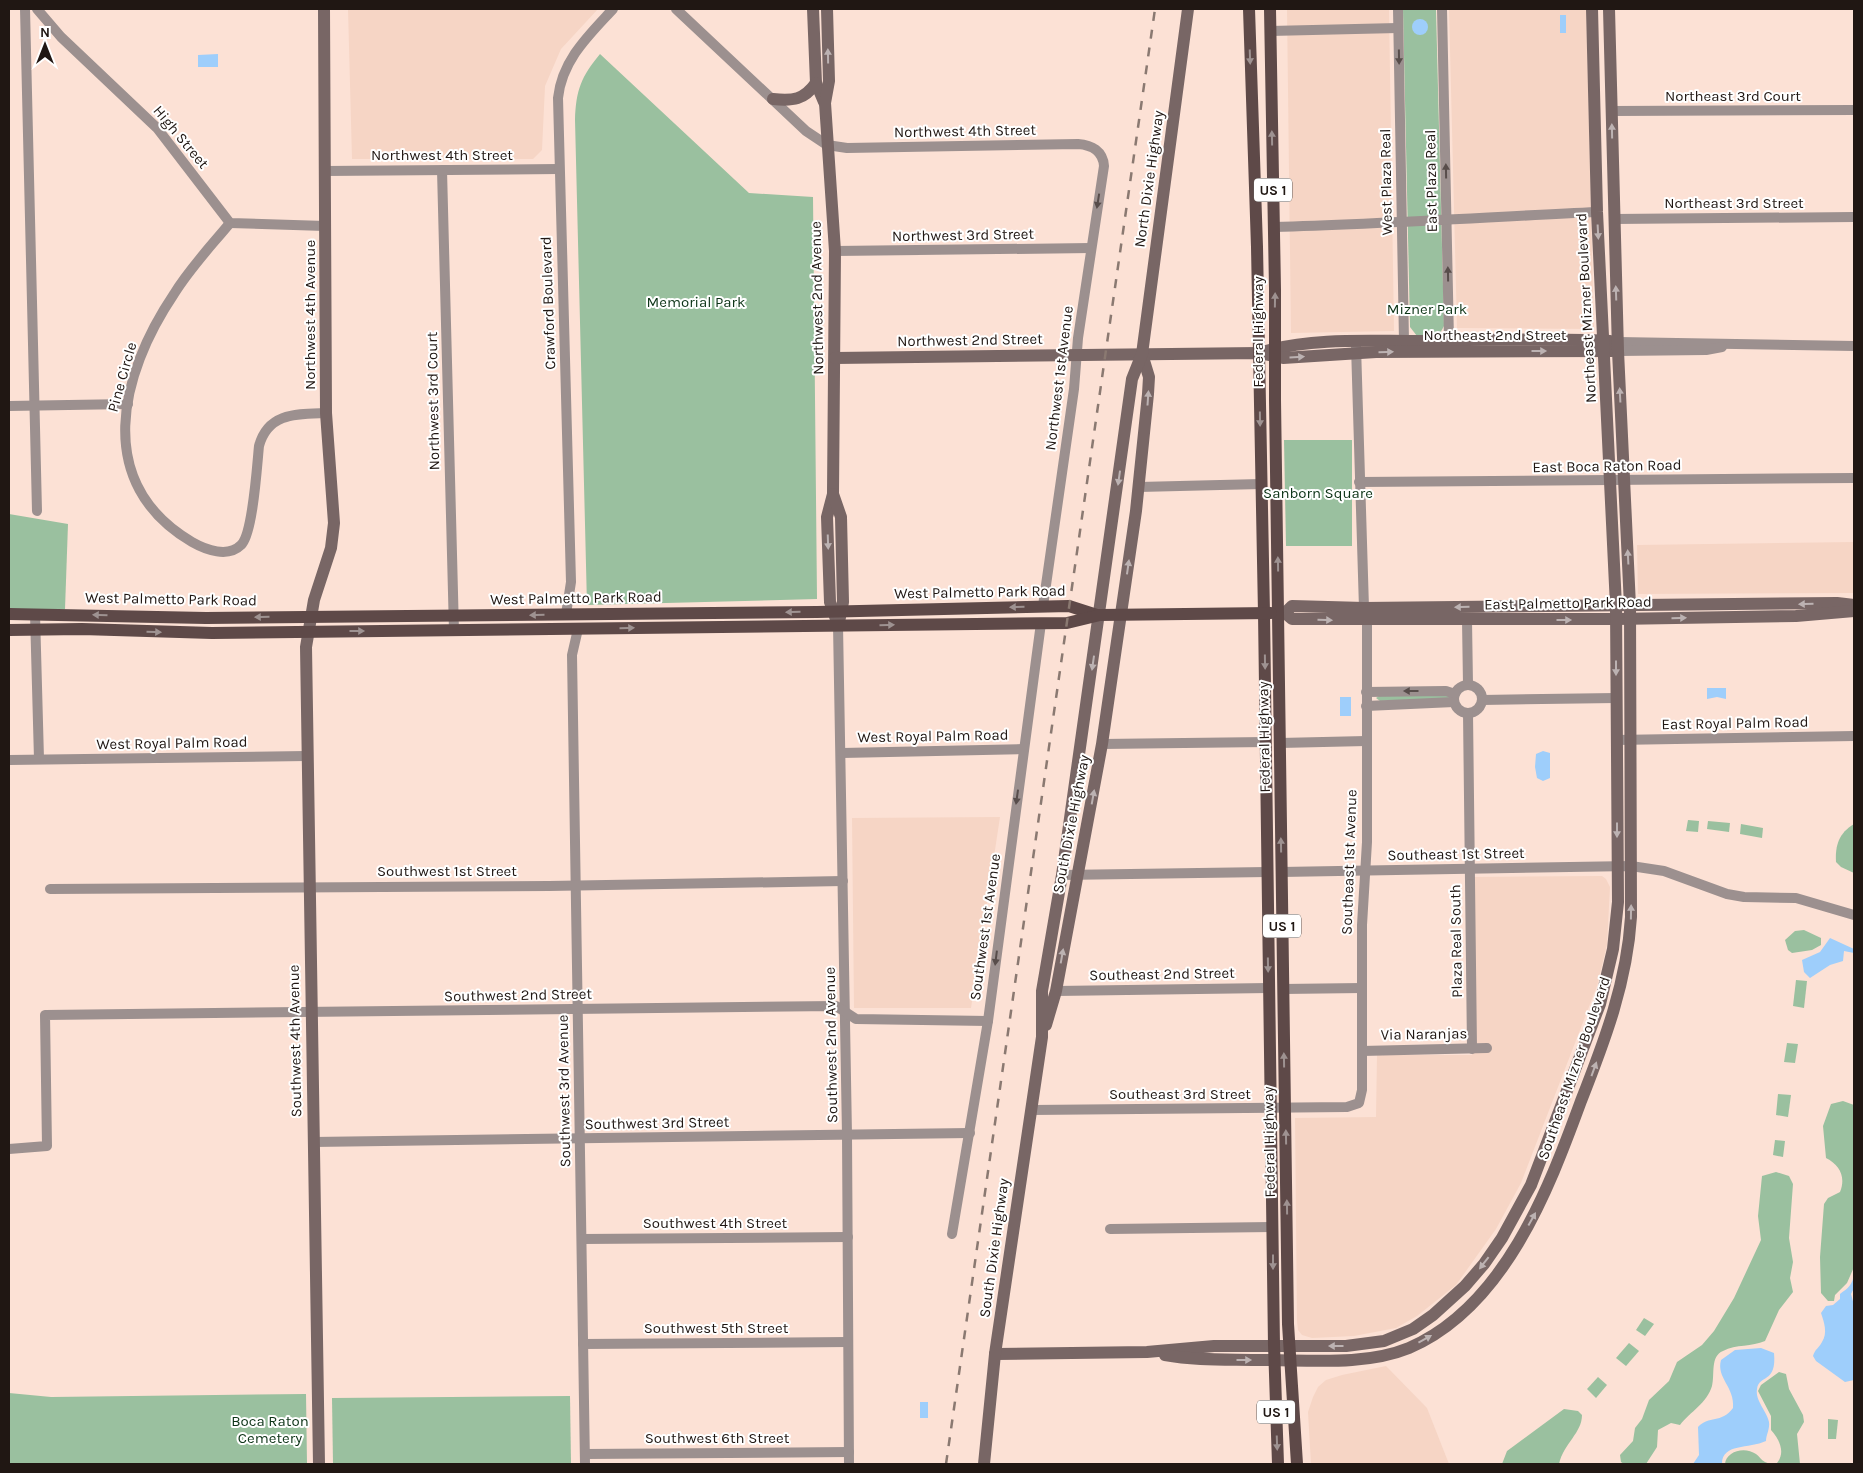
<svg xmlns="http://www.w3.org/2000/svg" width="1863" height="1473" font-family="Karla,sans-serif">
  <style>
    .built { fill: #f6d5c5 }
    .green { fill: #9ac09f }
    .water { fill: #9ecefb }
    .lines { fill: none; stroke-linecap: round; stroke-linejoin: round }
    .street { stroke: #9c908f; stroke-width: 10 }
    .secondary { stroke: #786665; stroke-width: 12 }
    .primary { stroke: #5e4948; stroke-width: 12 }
    .rail { stroke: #8a7971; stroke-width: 2.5; stroke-dasharray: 9 9; stroke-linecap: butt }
    .oneway { fill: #bcb2b2 }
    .oneway2 { fill: #9e9291 }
    .oneway3 { fill: #584d4b }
    .labels { text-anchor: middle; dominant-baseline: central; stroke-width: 4; stroke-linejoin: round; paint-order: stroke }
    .shield { fill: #fff; stroke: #635d5a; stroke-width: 1 }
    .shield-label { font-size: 14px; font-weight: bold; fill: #201713 }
    .street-label { font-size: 15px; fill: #201713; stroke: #fff }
    .park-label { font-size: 15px; fill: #0c3316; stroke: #fff }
  </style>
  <rect width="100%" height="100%" fill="#fce1d5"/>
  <g class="built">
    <path d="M 348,9 L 598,9 L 561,49 L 545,86 L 542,150 L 533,159 L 352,159 Z"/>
    <path d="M 1287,9 L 1389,9 L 1394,331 L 1291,333 Z"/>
    <path d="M 1449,9 L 1586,9 L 1594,329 L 1457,328 Z"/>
    <path d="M 1854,542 L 1854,593 L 1638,594 L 1637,545 Z"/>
    <path d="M 1000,817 L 971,1008 L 854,1008 L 852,818 Z"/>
    <path d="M 1602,876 L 1606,879 L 1610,887 L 1607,945 L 1597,986 L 1521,1183 L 1496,1229 L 1456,1285 L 1417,1316 L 1396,1328 L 1354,1336 L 1312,1338 L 1302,1335 L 1298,1330 L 1297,1321 L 1295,1118 L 1376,1117 L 1377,1055 L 1472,1055 L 1471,877 Z"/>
    <path d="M 1386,1366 L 1427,1408 L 1449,1464 L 1311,1464 L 1308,1412 L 1313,1397 L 1318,1387 L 1326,1380 L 1342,1375 Z"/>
  </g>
  <g class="green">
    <path d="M 1403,9 L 1436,9 L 1444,326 L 1438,337 L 1417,336 L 1410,327 Z"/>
    <path d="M 600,54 L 749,193 L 813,197 L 817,599 L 587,605 L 575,120 C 576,90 581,77 600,54 Z"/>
    <path d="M 1284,440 L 1352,440 L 1352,546 L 1286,546 Z"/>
    <path d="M 9,514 L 68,524 L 65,609 L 9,609 Z"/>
    <path d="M 1379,696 L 1450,696 L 1451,698 L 1380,701 L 1376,698 Z"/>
    <path d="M 1688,820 L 1699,821 L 1698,832 L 1686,831 Z"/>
    <path d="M 1708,821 L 1730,823 L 1729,832 L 1707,829 Z"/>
    <path d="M 1741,824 L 1763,828 L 1762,838 L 1740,834 Z"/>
    <path d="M 1854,824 L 1854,873 L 1841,867 L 1836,862 C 1835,845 1839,833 1854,824 Z"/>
    <path d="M 1804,930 L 1821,938 L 1821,945 L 1812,950 L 1792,953 L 1788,950 L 1785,940 L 1795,931 Z"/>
    <path d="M 1796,980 L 1807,981 L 1804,1008 L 1793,1006 Z"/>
    <path d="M 1787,1043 L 1798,1044 L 1795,1063 L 1784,1062 Z"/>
    <path d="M 1778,1094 L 1791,1095 L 1788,1117 L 1776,1115 Z"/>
    <path d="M 1843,1101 L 1854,1105 L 1854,1267 L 1847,1283 L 1835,1295 L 1834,1301 L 1828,1301 L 1821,1293 L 1820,1257 L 1824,1204 L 1828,1198 L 1840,1192 C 1846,1177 1840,1165 1826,1158 L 1823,1126 L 1831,1104 Z"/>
    <path d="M 1775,1140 L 1785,1141 L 1783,1157 L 1773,1155 Z"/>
    <path d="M 1776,1172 L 1789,1176 L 1793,1184 L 1789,1238 L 1793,1262 L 1790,1278 L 1793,1292 L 1779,1310 L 1765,1341 C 1752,1347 1736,1344 1723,1351 C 1710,1356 1715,1375 1712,1386 C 1707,1403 1690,1412 1680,1425 L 1671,1423 L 1658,1430 L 1657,1447 L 1646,1464 L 1624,1464 L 1621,1462 L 1620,1455 L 1633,1441 L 1635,1428 L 1642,1419 L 1649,1400 L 1669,1381 L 1677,1362 L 1702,1345 L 1714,1331 L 1734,1298 L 1761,1240 L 1758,1216 L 1762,1176 Z"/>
    <path d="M 1644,1318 L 1654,1324 L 1645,1336 L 1636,1330 Z"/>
    <path d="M 1629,1343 L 1639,1351 L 1626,1366 L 1616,1358 Z"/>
    <path d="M 1779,1372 L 1786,1374 L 1789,1389 L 1803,1415 L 1804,1422 L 1797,1434 L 1800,1464 L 1725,1464 C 1726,1451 1745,1446 1756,1454 C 1759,1456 1761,1460 1765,1462 C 1768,1464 1773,1463 1777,1463 C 1786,1452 1779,1439 1771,1430 L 1771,1416 L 1758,1391 L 1761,1385 Z"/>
    <path d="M 1598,1377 L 1607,1385 L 1596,1398 L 1587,1389 Z"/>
    <path d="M 9,1393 L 51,1397 L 306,1394 L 307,1464 L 9,1464 Z"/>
    <path d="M 570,1396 L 571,1464 L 333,1464 L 332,1398 Z"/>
    <path d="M 1564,1409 L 1578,1411 L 1582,1415 C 1582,1433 1564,1443 1559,1464 L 1502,1464 L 1507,1451 Z"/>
    <path d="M 1828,1419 L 1838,1420 L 1836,1439 L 1828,1439 Z"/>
  </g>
  <g class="water">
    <rect x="1560" y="15" width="6" height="18"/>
    <circle cx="1420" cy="27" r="8"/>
    <path d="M 218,54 L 218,67 L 198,67 L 198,55 Z"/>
    <path d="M 1707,688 L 1726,688 L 1726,699 L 1717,697 L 1707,699 Z"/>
    <rect x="1340" y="697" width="11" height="19"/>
    <path d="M 1543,751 L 1550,753 L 1550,778 L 1543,781 L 1537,778 L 1535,767 L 1536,754 Z"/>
    <path d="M 1830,938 L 1854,949 L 1854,953 L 1844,951 L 1843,961 L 1830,965 L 1810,978 L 1804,972 L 1802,960 L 1820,952 Z"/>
    <path d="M 1854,1273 L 1854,1288 L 1851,1294 L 1854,1305 L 1854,1380 L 1845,1382 L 1816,1361 L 1813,1356 C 1815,1349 1819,1348 1822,1342 C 1828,1333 1824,1322 1821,1313 L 1826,1306 L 1833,1305 L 1840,1299 L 1840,1294 C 1848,1288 1853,1285 1854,1273 Z"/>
    <path d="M 1761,1348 L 1774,1353 C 1777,1384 1759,1374 1757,1389 C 1755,1401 1767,1411 1769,1422 C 1770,1429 1766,1435 1766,1441 C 1749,1449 1722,1443 1722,1464 L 1693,1464 L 1699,1455 L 1698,1427 C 1709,1415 1721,1424 1733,1408 C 1735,1387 1716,1378 1721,1360 L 1735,1350 Z"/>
    <rect x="920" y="1402" width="8" height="16"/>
  </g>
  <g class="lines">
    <g class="street">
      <path d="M 25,9 L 37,511"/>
      <path d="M 37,9 L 61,37 L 157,128 L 230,223 L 325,226"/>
      <path d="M 676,9 L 806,131 L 827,145 L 847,148 L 1078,144 C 1092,145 1103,151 1104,166 L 1078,338 L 1074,389 L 1043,606"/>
      <path d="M 1398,9 L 1404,341 L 1408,346"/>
      <path d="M 1442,9 L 1449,340 L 1445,347"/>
      <path d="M 1270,31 L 1398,28"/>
      <path d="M 1612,111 L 1854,110"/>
      <path d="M 442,170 L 454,631"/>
      <path d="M 325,171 L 559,169"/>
      <path d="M 1614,219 L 1854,217"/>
      <path d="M 230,223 C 211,246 190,268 174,294 C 120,374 92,483 192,542 C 206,550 228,558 241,545 C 253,534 257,465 259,446 C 268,412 298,414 326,413"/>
      <path d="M 1274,227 C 1382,224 1489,217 1597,212"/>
      <path d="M 835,251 L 1091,248"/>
      <path d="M 1618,342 L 1854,346"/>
      <path d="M 1356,346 L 1364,608"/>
      <path d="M 1618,351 L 1706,350 L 1722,347"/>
      <path d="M 9,406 L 128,404"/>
      <path d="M 1359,482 L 1854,478"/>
      <path d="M 1139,487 L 1261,484"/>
      <path d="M 35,614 L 39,759"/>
      <path d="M 566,614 L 571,582 L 558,98 C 562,60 589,35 613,9"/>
      <path d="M 1467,620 L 1468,685"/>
      <path d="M 838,625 L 847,1135 L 849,1464"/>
      <path d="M 578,629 L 572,655 L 585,1464"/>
      <circle cx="1468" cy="699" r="14"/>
      <path d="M 1366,692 L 1446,691 L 1455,694"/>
      <path d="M 1482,700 L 1616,698"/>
      <path d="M 1366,706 L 1454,702"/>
      <path d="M 1468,713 L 1472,1049"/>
      <path d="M 1616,740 L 1854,736"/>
      <path d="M 1280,743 L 1366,741"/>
      <path d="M 1102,744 L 1266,742"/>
      <path d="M 842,753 L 1024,749"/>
      <path d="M 9,760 L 306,756"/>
      <path d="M 1281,872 L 1631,866 L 1664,871 L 1727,894 L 1744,897 L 1796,898 L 1854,915"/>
      <path d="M 1062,875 L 1267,872"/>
      <path d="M 50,889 L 549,886 L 843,881"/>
      <path d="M 1283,989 L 1362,988"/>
      <path d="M 1056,991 L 1269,988"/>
      <path d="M 1362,1051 L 1487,1048"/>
      <path d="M 1031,1110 L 1347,1107 L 1359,1103 L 1362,1090 L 1362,925 L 1367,842 L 1367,621"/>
      <path d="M 313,1142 L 970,1133"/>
      <path d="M 9,1149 L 47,1146 L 45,1015 L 836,1006 L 856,1019 L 988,1021"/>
      <path d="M 1110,1229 L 1273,1227"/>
      <path d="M 952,1234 L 988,1021 L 1041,623"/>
      <path d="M 582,1239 L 848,1237"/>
      <path d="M 583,1344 L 848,1342"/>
      <path d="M 585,1454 L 849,1452"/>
    </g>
    <g class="secondary">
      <path d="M 813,9 L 816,83 L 824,102"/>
      <path d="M 827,9 L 829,81 L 825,103 L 835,251 L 833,494 L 827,517 L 830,602 L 838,625"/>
      <path d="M 773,99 C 793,101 804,100 816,83"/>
      <path d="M 1266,351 C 1312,338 1365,341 1413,341 C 1479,340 1545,338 1610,341"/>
      <path d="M 835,358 L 1259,353 L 1283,358 L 1376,352 L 1612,351"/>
      <path d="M 833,494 L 841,517 L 843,602 L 839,622"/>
      <path d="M 1279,613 L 1285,613 L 1292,606 L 1364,608 L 1837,603 L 1854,605"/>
      <path d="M 1285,613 L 1292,619 L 1616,619 L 1796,616 L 1854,611"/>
      <path d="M 1046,1025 L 1056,991 L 1102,744 L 1136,511 L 1148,394 L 1149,377 L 1142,354"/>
      <path d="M 995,1354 L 1147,1352 L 1214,1346 L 1346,1346 L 1384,1341 L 1413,1329 L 1433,1315 L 1465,1286 L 1484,1264 L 1502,1238 L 1531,1185 L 1600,1004 L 1613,949 L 1618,902 L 1616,606 L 1597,212 L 1592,9"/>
      <path d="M 1165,1355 C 1197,1361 1231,1359 1263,1360 C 1310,1360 1365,1366 1409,1348 C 1504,1307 1548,1191 1581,1101 C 1605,1040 1627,982 1631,917 L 1630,606 L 1618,351 L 1609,9"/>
      <path d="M 319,1464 L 306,647 L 314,600 L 331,548 L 334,523 L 326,413 L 324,9"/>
      <path d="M 984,1464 L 995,1354 L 1042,1037 L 1042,991 L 1062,875 L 1132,379 L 1142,354 L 1188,9"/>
    </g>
    <g class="primary">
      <path d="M 1249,9 L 1257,247 L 1264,613 L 1274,1345 L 1278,1464"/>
      <path d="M 1270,9 L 1275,289 L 1275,400 L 1288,1324 L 1297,1464"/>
      <path d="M 9,614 L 206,618 L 817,612 L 1069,606 L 1097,615"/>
      <path d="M 9,630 L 82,629 L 212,633 L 1067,623 L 1100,615 L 1271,613"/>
    </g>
    <path class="rail" d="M 946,1464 L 1155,9"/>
  </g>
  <defs><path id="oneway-solid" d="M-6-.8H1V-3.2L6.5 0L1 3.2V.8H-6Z" transform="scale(1.25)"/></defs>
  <g class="oneway">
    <use href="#oneway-solid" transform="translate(828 56) rotate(-91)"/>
    <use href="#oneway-solid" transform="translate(1612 131) rotate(-91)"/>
    <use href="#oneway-solid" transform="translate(1598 232) rotate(87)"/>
    <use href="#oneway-solid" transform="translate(1616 293) rotate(-92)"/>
    <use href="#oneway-solid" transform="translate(1539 351)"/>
    <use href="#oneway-solid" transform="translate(1386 352) rotate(-1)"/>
    <use href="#oneway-solid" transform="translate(1297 357) rotate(-3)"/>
    <use href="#oneway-solid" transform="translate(1620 395) rotate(-93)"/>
    <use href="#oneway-solid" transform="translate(1148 398) rotate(-86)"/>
    <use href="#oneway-solid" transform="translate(1119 478) rotate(98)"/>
    <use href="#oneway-solid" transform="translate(828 542) rotate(88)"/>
    <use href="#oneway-solid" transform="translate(1628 557) rotate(-93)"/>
    <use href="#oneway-solid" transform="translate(1128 567) rotate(-82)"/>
    <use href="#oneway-solid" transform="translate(1806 604) rotate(179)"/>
    <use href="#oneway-solid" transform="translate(1462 607) rotate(179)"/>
    <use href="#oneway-solid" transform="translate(1679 618) rotate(-1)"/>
    <use href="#oneway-solid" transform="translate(1325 620) rotate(1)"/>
    <use href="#oneway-solid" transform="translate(1564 620)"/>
    <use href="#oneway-solid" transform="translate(1093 663) rotate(98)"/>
    <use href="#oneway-solid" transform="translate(1616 668) rotate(90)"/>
    <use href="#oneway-solid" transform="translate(1093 797) rotate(-80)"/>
    <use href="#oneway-solid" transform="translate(1617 830) rotate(90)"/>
    <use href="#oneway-solid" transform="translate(1631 912) rotate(-89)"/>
    <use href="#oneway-solid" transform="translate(1062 956) rotate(-80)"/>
    <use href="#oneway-solid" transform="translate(1594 1069) rotate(-70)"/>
    <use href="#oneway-solid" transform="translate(1532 1219) rotate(-61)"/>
    <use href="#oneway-solid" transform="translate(1484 1263) rotate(128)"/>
    <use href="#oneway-solid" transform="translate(1425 1339) rotate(-29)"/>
    <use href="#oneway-solid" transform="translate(1336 1346) rotate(-180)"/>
    <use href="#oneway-solid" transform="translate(1244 1360)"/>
  </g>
  <g class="oneway2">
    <use href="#oneway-solid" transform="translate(1250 57) rotate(88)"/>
    <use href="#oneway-solid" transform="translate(1272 138) rotate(-91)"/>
    <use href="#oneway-solid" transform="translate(1275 300) rotate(-89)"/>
    <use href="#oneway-solid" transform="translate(1260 419) rotate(89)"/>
    <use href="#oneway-solid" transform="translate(1278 564) rotate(-91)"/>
    <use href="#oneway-solid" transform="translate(1017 607) rotate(179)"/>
    <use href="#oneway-solid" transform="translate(793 612) rotate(179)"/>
    <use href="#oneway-solid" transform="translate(100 615) rotate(-178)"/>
    <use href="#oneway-solid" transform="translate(537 615) rotate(179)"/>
    <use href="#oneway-solid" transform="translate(262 617) rotate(179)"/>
    <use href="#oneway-solid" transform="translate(887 625) rotate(-1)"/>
    <use href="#oneway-solid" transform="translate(627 628) rotate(-1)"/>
    <use href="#oneway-solid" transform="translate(357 631)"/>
    <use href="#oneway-solid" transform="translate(154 632) rotate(2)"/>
    <use href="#oneway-solid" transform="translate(1265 662) rotate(89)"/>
    <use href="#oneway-solid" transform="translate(1281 845) rotate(-91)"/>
    <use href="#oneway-solid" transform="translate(1268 965) rotate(89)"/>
    <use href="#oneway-solid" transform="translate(1284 1060) rotate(-91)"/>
    <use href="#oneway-solid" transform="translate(1286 1137) rotate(-91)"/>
    <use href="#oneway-solid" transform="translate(1287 1207) rotate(-91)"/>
    <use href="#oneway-solid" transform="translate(1273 1262) rotate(90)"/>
    <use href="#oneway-solid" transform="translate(1277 1443) rotate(88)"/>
  </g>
  <g class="oneway3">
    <use href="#oneway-solid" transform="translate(1399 57) rotate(89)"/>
    <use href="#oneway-solid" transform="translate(1446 171) rotate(-91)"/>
    <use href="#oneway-solid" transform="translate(1098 201) rotate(99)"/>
    <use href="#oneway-solid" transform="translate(1448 274) rotate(-91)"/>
    <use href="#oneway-solid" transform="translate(1411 691) rotate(180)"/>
    <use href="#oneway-solid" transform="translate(1017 797) rotate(98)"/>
    <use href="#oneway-solid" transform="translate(996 958) rotate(97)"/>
  </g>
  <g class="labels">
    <g class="shield">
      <rect x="1254" y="178.5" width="38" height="23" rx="4"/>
      <rect x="1263" y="914.5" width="38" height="23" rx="4"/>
      <rect x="1257" y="1400.5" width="38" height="23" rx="4"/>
    </g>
    <g class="shield-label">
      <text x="1273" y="190">US 1</text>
      <text x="1282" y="926">US 1</text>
      <text x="1276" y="1412">US 1</text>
    </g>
    <g class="street-label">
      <text x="1733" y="96">Northeast 3rd Court</text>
      <text transform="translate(965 131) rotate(-1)">Northwest 4th Street</text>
      <text transform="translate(181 137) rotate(50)">High Street</text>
      <text x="442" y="155">Northwest 4th Street</text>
      <text transform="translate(1149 179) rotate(-82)">North Dixie Highway</text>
      <text transform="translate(1431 181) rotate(-91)">East Plaza Real</text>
      <text transform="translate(1386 182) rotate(-91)">West Plaza Real</text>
      <text x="1734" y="203">Northeast 3rd Street</text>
      <text transform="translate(963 235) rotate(-1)">Northwest 3rd Street</text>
      <text transform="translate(817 298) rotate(-91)">Northwest 2nd Avenue</text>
      <text transform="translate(548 303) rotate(-92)">Crawford Boulevard</text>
      <text transform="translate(1586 308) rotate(-93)">Northeast Mizner Boulevard</text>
      <text transform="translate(310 315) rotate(-90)">Northwest 4th Avenue</text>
      <text transform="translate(1258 332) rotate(-90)">Federal Highway</text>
      <text x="1495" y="335">Northeast 2nd Street</text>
      <text transform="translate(970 340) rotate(-1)">Northwest 2nd Street</text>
      <text transform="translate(122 377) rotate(-74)">Pine Circle</text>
      <text transform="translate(1059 378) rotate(-83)">Northwest 1st Avenue</text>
      <text transform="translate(433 401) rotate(-91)">Northwest 3rd Court</text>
      <text transform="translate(1607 466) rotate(-1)">East Boca Raton Road</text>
      <text transform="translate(980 592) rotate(-1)">West Palmetto Park Road</text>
      <text transform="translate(576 598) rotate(-1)">West Palmetto Park Road</text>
      <text transform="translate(171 599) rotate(1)">West Palmetto Park Road</text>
      <text transform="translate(1568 603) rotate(-1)">East Palmetto Park Road</text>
      <text transform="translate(1735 723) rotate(-1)">East Royal Palm Road</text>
      <text transform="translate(933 736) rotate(-1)">West Royal Palm Road</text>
      <text transform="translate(1264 737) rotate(-91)">Federal Highway</text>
      <text transform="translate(172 743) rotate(-1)">West Royal Palm Road</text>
      <text transform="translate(1071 824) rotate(-79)">South Dixie Highway</text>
      <text transform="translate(1456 854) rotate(-1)">Southeast 1st Street</text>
      <text transform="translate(1349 862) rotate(-88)">Southeast 1st Avenue</text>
      <text x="447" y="871">Southwest 1st Street</text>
      <text transform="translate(985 927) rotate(-82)">Southwest 1st Avenue</text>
      <text transform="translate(1456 941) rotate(-91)">Plaza Real South</text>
      <text transform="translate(1162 974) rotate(-1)">Southeast 2nd Street</text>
      <text transform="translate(518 995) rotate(-1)">Southwest 2nd Street</text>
      <text transform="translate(1424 1034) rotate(-1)">Via Naranjas</text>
      <text transform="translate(295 1041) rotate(-91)">Southwest 4th Avenue</text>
      <text transform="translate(831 1045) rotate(-91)">Southwest 2nd Avenue</text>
      <text transform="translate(1574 1068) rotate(-71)">Southeast Mizner Boulevard</text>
      <text transform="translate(564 1091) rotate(-91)">Southwest 3rd Avenue</text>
      <text x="1180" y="1094">Southeast 3rd Street</text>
      <text transform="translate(657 1123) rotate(-1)">Southwest 3rd Street</text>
      <text transform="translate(1269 1142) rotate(-91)">Federal Highway</text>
      <text x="715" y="1223">Southwest 4th Street</text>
      <text transform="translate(994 1248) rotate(-82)">South Dixie Highway</text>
      <text x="716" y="1328">Southwest 5th Street</text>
      <text x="717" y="1438">Southwest 6th Street</text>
    </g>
    <g class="park-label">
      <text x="696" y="302">Memorial Park</text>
      <text x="1427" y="309">Mizner Park</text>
      <text x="1318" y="493">Sanborn Square</text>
      <text x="270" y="1421">Boca Raton<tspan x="270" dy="17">Cemetery</tspan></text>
    </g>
  </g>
  <rect width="1863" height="1473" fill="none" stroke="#201713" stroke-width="20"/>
  <g transform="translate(45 45)" stroke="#ffffff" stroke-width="4" paint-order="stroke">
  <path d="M0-4L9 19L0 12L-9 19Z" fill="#201713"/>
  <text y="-8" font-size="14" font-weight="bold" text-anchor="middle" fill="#201713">N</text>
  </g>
</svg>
